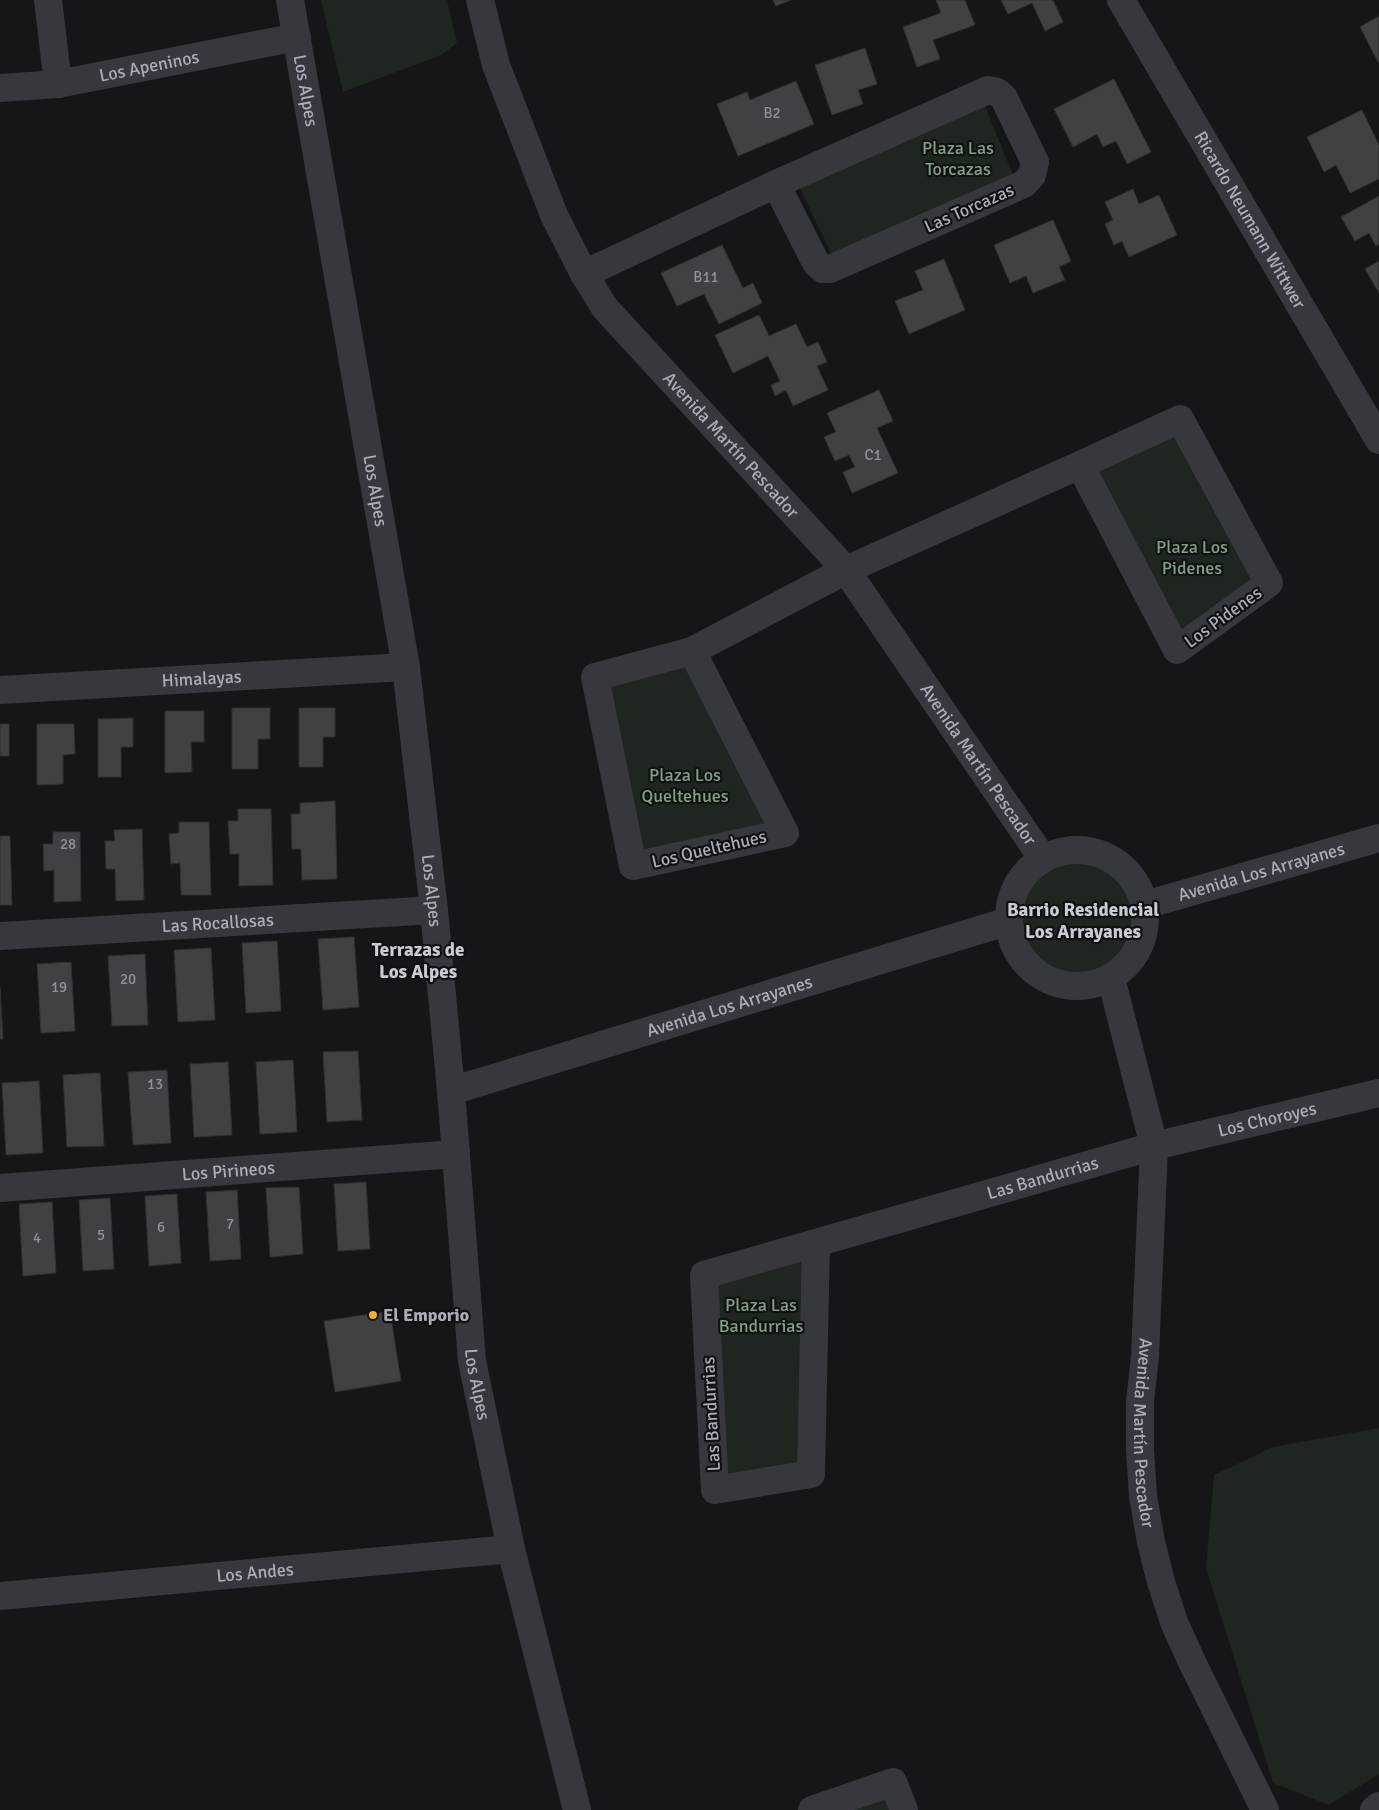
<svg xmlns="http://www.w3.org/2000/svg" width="1379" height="1810" font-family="Signika,sans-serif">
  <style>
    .green { fill: #1e261f }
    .building { fill: #404145; stroke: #303034 }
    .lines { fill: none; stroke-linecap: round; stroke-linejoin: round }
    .minor { stroke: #37383d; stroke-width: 28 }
    .poi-dot { fill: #f2b134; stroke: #111113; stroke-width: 2 }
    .labels { text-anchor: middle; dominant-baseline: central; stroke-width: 4.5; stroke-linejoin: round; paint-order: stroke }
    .number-label { font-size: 15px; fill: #8e929b }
    .street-label { font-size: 18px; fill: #a8adb8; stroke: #111113 }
    .park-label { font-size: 18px; fill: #7fa381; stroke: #111113 }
    .poi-label { font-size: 18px; font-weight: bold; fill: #a8adb8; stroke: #111113; text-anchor: start }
    .neighbourhood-label { font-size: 19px; font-weight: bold; fill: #c9ccd4; stroke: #111113 }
  </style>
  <rect width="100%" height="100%" fill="#161618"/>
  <g class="green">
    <path d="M 321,0 L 447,0 L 457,43 L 441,55 L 343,92 Z"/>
    <path d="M 983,101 L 1015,180 L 833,258 L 798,184 Z"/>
    <path d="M 1178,424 L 1264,581 L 1178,644 L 1086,467 Z"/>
    <path d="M 689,657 L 778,829 L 637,860 L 601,681 Z"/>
    <circle cx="1077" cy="918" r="63"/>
    <path d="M 805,1257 L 801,1465 L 724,1477 L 715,1283 Z"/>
    <path d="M 1379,1428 L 1379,1774 L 1329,1805 L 1273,1783 L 1206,1568 L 1214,1475 L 1273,1447 Z"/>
    <path d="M 891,1788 L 899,1810 L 835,1810 Z"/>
  </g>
  <g class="building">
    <path d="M 773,0 L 791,0 L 776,6 Z"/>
    <path d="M 936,0 L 965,0 L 975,25 L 933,40 L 940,59 L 917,67 L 903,27 L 941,13 Z"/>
    <path d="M 1001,0 L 1053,0 L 1063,22 L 1045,31 L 1032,3 L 1008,14 Z"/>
    <path d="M 1379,16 L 1379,62 L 1378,62 L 1360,27 Z"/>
    <path d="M 865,48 L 877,84 L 858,90 L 863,104 L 832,115 L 815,65 Z"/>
    <path d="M 1114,79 L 1151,152 L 1127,164 L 1116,141 L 1103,147 L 1097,134 L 1073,147 L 1054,109 Z"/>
    <path d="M 796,81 L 814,124 L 738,156 L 717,104 L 747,92 L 750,100 Z"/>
    <path d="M 1362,110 L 1379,145 L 1379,179 L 1350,193 L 1336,165 L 1324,172 L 1307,137 Z"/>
    <path d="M 1133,189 L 1139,204 L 1159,195 L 1177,235 L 1129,257 L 1122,241 L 1114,245 L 1105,224 L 1113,220 L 1105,202 Z"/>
    <path d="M 1379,196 L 1379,244 L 1376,246 L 1369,233 L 1355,241 L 1341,217 Z"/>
    <path d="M 1053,220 L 1071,261 L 1059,267 L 1065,280 L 1033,293 L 1026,276 L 1010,283 L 994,245 Z"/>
    <path d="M 722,245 L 743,288 L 753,283 L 762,303 L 719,324 L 704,294 L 677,306 L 661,273 Z"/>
    <path d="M 944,259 L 965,310 L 909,334 L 895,301 L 923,290 L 915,271 Z"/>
    <path d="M 1379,261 L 1379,293 L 1365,269 Z"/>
    <path d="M 759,315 L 769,336 L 796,324 L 807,347 L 818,342 L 827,362 L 817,366 L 828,390 L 793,406 L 786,390 L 775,396 L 771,385 L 780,381 L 768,356 L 733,373 L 715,335 Z"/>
    <path d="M 879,390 L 893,421 L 877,428 L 898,473 L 852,493 L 843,472 L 855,467 L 849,455 L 835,461 L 824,437 L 836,432 L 827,413 Z"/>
    <path d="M 232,708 L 270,708 L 270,739 L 258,739 L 258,769 L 232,769 Z"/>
    <path d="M 299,708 L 335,708 L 335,737 L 323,737 L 323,767 L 299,767 Z"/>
    <path d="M 165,711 L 204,711 L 204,742 L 191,742 L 192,772 L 165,773 Z"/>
    <path d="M 133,718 L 133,747 L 121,747 L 121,777 L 98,777 L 98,719 Z"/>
    <rect x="0" y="724" width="9" height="32"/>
    <path d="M 37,724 L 74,724 L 75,754 L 63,755 L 63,784 L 37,785 Z"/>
    <path d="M 335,801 L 337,879 L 302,880 L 301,849 L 292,849 L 291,814 L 300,814 L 300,803 Z"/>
    <path d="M 238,809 L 271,809 L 273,885 L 239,886 L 239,854 L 230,854 L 228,821 L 238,821 Z"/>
    <path d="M 179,822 L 209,822 L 211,895 L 181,895 L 180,863 L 171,864 L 169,834 L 179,833 Z"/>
    <path d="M 142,829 L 144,900 L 116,901 L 115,869 L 106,869 L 105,841 L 115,841 L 114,830 Z"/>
    <path d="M 53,832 L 80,832 L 81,901 L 54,902 L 54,870 L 44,871 L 43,844 L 53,844 Z"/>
    <path d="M 0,836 L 10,836 L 12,905 L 0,905 Z"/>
    <path d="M 354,937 L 359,1007 L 323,1010 L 318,939 Z"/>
    <path d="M 277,941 L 281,1011 L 246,1013 L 242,943 Z"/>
    <path d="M 211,948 L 215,1020 L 178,1022 L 174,950 Z"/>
    <path d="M 145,954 L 148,1025 L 112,1026 L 108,956 Z"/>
    <path d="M 71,962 L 75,1031 L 41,1033 L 37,964 Z"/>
    <path d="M 0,987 L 3,1039 L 0,1039 Z"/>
    <path d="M 358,1051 L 362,1120 L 327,1122 L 323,1052 Z"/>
    <path d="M 293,1060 L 297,1132 L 260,1134 L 256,1062 Z"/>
    <path d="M 228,1062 L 232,1135 L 194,1137 L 190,1064 Z"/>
    <path d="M 167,1070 L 171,1143 L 133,1145 L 128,1072 Z"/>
    <path d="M 100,1073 L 104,1146 L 67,1147 L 63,1075 Z"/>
    <path d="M 39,1081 L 43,1153 L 6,1155 L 2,1083 Z"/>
    <path d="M 366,1182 L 370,1249 L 338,1251 L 334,1184 Z"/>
    <path d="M 299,1187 L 303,1254 L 270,1257 L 266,1188 Z"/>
    <path d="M 237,1190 L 241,1259 L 210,1261 L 206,1192 Z"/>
    <path d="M 177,1194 L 181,1263 L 149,1266 L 145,1196 Z"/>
    <path d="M 110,1198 L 114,1269 L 83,1271 L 79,1200 Z"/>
    <path d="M 52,1202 L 56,1273 L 23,1276 L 19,1204 Z"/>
    <path d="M 390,1311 L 401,1381 L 335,1392 L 324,1321 Z"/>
  </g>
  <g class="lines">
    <g class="minor">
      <path d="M 48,0 L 58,84"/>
      <path id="s1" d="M 290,0 L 406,667 L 434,910 L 451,1091 L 472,1361 L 511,1549 L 577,1810"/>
      <path id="s2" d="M 480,0 L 496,65 L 554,215 L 584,274 L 605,308 L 846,570 L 1043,859"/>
      <path id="s3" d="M 1121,0 L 1379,440"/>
      <path id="s4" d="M 0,88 L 58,84 L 297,37"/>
      <path d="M 584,274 L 776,184 L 988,90 L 997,92 L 1004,98 L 1035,162 L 1032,175 L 1024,184 L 830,269 L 823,269 L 816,263 L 776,184"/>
      <path d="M 692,651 L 785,833 L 633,866 L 595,677 L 692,651 L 846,570 L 1080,465 L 1180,419 L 1269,583 L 1177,650 L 1080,465"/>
      <path id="s5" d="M 0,690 L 406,667"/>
      <circle cx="1077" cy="918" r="68"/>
      <path id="s6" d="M 1145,905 L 1379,838"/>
      <path id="s7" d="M 0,936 L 434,910"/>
      <path id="s8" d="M 1111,978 L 1154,1146 L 1145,1356 L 1140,1402 L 1140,1449 L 1143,1496 L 1151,1542 L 1161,1582 L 1174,1622 L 1191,1660 L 1265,1810"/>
      <path id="s9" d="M 451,1091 L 1009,921"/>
      <path id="s10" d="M 0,1188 L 456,1154"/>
      <path id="s11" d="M 816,1243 L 811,1474 L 715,1490 L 704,1275 L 1154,1146 L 1379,1093"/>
      <path id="s12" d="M 0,1596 L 511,1549"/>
      <path d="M 812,1810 L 893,1782 L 904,1810"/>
      <path d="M 1374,1810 L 1379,1806"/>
    </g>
  </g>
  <circle class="poi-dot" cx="373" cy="1315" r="5"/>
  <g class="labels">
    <g class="number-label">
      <text x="772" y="113">B2</text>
      <text x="706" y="277">B11</text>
      <text x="873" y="455">C1</text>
      <text x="68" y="844">28</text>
      <text x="128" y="979">20</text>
      <text x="59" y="987">19</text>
      <text x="155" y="1084">13</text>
      <text x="230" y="1224">7</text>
      <text x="161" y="1227">6</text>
      <text x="101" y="1235">5</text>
      <text x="37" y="1238">4</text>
    </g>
    <g class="street-label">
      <text stroke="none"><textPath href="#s4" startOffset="151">Los Apeninos</textPath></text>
      <text stroke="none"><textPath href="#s1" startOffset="92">Los Alpes</textPath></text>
      <text transform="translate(969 208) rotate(-24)">Las Torcazas</text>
      <text stroke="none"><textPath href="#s3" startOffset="255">Ricardo Neumann Wittwer</textPath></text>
      <text stroke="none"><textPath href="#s2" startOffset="520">Avenida Martín Pescador</textPath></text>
      <text stroke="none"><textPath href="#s1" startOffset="498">Los Alpes</textPath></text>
      <text transform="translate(1223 617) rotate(-36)">Los Pidenes</text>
      <text stroke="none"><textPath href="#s5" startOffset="202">Himalayas</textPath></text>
      <text stroke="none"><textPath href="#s2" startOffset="925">Avenida Martín Pescador</textPath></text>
      <text transform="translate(709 849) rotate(-13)">Los Queltehues</text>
      <text stroke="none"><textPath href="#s6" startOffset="121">Avenida Los Arrayanes</textPath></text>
      <text stroke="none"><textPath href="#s1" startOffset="902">Los Alpes</textPath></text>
      <text stroke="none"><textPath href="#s7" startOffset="218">Las Rocallosas</textPath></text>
      <text stroke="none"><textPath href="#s9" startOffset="291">Avenida Los Arrayanes</textPath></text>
      <text stroke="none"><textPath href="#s11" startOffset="1128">Los Choroyes</textPath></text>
      <text stroke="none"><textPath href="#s10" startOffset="229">Los Pirineos</textPath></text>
      <text stroke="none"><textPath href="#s11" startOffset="896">Las Bandurrias</textPath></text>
      <text stroke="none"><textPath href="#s1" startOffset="1398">Los Alpes</textPath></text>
      <text transform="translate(711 1414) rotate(-93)">Las Bandurrias</text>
      <text stroke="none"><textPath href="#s8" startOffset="461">Avenida Martín Pescador</textPath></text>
      <text stroke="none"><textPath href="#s12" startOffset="256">Los Andes</textPath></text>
    </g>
    <g class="park-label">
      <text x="958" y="148">Plaza Las<tspan x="958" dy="21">Torcazas</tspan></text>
      <text x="1192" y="547">Plaza Los<tspan x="1192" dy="21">Pidenes</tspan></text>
      <text x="685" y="775">Plaza Los<tspan x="685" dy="21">Queltehues</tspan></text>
      <text x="761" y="1305">Plaza Las<tspan x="761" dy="21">Bandurrias</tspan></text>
    </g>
    <g class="poi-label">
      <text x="383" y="1315">El Emporio</text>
    </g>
    <g class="neighbourhood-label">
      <text x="1083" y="910">Barrio Residencial<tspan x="1083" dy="22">Los Arrayanes</tspan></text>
      <text x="418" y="950">Terrazas de<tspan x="418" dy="22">Los Alpes</tspan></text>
    </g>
  </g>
</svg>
